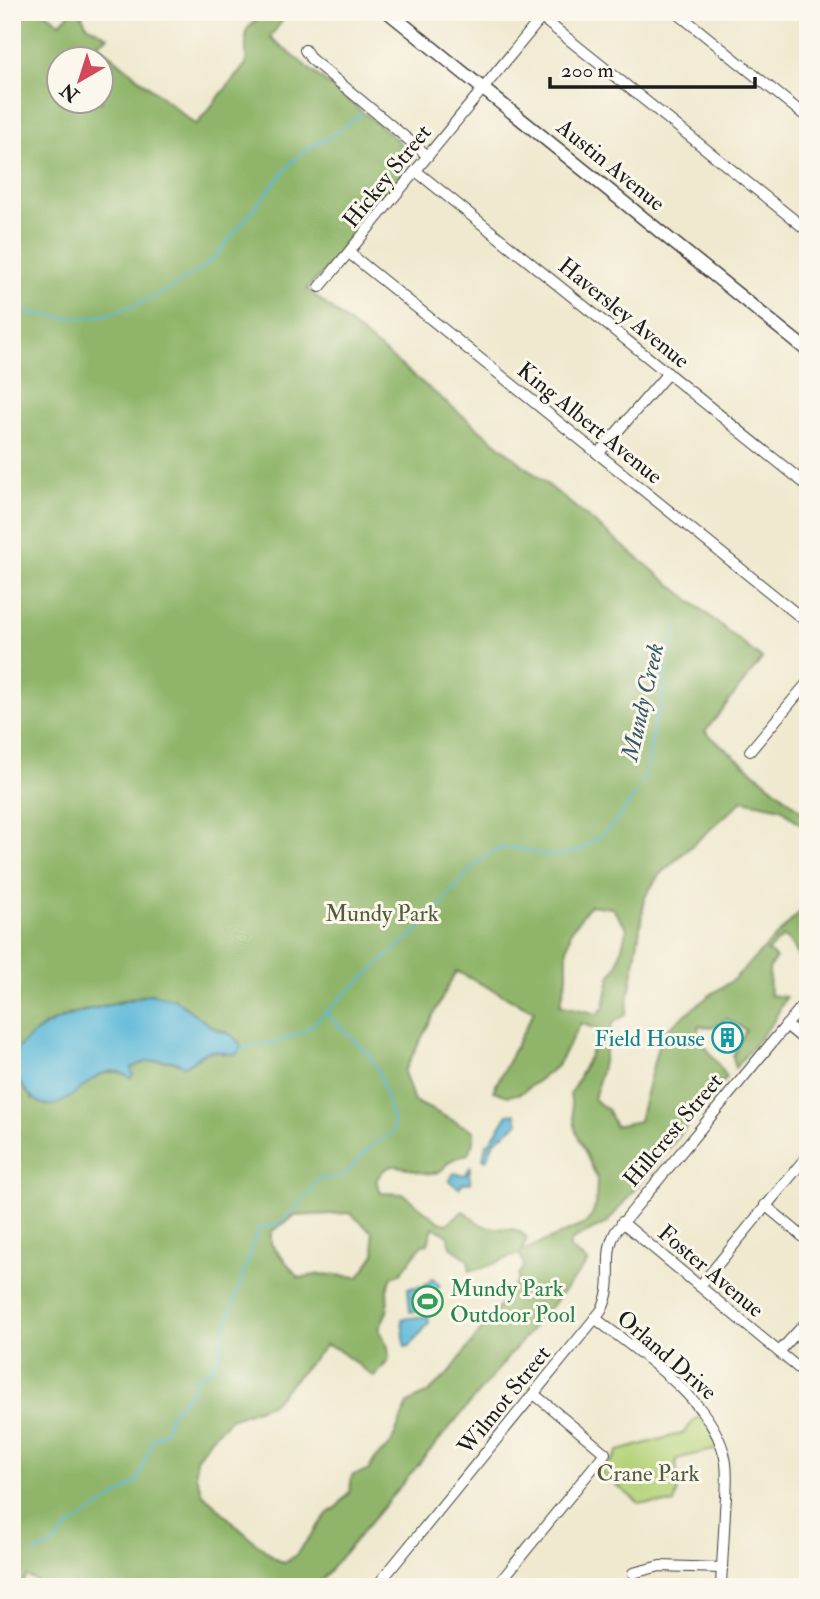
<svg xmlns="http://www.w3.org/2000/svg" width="820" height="1599" font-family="'IM FELL Double Pica',serif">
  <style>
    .green { fill: #b5d37a; stroke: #68784b; stroke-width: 2 }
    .forest { fill: #90b56a; stroke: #566843; stroke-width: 2; fill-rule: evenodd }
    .water { fill: #5ab8d8; stroke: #3b6a7a; stroke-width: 2 }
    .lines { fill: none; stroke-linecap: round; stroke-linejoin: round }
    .stream { stroke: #5ab8d8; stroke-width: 2 }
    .minor-casing { stroke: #3c3b37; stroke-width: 12 }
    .major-casing { stroke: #3c3b37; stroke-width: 15 }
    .minor { stroke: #fff; stroke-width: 10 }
    .major { stroke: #fff; stroke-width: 12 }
    .labels { text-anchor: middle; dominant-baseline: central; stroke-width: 6; stroke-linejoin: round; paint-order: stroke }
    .street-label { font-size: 23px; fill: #1c1c1c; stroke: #fbf7ec }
    .park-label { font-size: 23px; fill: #525c3d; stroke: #fbf7ec }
    .culture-label { font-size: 23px; fill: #0d838f; stroke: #fbf7ec; text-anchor: end }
    .leisure-label { font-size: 23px; fill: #27864d; stroke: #fbf7ec; text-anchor: start }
    .water-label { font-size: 24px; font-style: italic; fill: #355a67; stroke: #fbf7ec }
  </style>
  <rect width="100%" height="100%" fill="#fbf7ec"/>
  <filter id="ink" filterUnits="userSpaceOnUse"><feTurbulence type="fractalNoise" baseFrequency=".0143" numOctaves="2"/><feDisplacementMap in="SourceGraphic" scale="14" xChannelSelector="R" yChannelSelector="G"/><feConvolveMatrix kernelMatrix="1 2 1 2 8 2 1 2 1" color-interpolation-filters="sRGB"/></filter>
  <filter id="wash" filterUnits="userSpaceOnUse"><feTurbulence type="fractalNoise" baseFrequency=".00686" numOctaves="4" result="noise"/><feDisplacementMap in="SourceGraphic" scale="28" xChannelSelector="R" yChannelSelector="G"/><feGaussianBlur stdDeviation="1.57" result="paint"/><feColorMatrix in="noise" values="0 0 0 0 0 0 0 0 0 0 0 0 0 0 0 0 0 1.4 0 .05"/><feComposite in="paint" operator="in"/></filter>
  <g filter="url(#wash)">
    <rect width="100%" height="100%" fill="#efe9cf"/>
    <path class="green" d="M 703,1411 L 722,1448 L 676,1459 L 678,1489 L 674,1504 L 639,1503 L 595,1468 C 606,1465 613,1463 618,1451 L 683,1433 Z"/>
    <path class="forest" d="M 12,12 L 45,12 L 60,23 L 71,12 L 80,12 L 86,24 L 108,37 L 97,44 L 196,125 L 246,64 L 246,31 L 262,12 L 289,12 L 270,37 L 396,139 L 406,151 L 405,172 L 333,262 L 307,289 L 762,659 L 705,732 L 808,816 L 808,831 L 781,808 L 743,800 L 659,875 L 645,897 L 626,1014 L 612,1024 L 594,1100 L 607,1109 L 615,1126 L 639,1121 L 661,1034 L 710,995 L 733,980 L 808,904 L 808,969 C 797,959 796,944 783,937 L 767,951 L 776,958 L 769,969 L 770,995 L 786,997 L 773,1022 L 735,1068 L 733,1056 L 746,1030 L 727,1019 L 712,1027 L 698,1026 L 699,1037 L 727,1077 L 607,1223 L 572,1240 L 569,1248 L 588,1262 L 316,1587 L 49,1587 L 27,1576 L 18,1587 L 12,1587 L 12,1073 L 32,1099 L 53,1105 C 72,1093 101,1065 125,1074 C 128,1072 130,1069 133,1067 C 143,1058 173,1059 184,1066 C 199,1060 206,1046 223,1054 L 239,1042 L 227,1032 L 212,1027 L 174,999 L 149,994 L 71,1014 L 46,1024 L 12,1055 ZM 60,60 L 102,60 L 102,102 L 60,102 ZM 590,905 L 612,908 L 627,928 L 617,966 L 610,977 L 604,1007 L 598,1014 L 560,1005 L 567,977 L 567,949 L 571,931 ZM 456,971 L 534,1011 L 493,1091 L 508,1096 L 521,1093 L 556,1067 L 581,1023 L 598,1030 L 591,1053 L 570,1095 L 576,1132 L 597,1178 L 596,1204 L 591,1217 L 585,1224 L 522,1251 L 527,1238 C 512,1222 501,1233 482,1225 C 475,1221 470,1215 463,1211 L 447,1224 L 439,1222 L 403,1194 L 381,1193 L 376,1181 C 392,1147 418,1183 440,1171 C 444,1169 445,1165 448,1163 C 454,1157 461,1156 468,1154 L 474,1140 L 474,1131 L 414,1101 L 404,1072 ZM 350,1213 L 372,1232 L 375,1254 L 359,1277 L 320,1274 L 299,1278 L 271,1244 L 271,1232 L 295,1216 ZM 433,1227 L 447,1235 L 452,1248 L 468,1259 L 470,1271 C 488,1269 502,1258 520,1254 L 524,1266 L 518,1275 L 518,1281 L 449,1373 L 428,1393 L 408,1403 L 391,1444 L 375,1459 L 368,1471 L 352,1475 L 350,1491 L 337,1507 L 328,1513 L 295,1556 L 284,1563 L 274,1558 L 241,1530 L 202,1493 L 196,1475 L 196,1459 L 212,1437 L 231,1419 L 273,1403 L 326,1345 L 337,1349 L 374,1377 L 389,1360 L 388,1347 L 379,1329 L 388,1309 L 387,1290 L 392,1277 L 400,1274 L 422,1245 L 428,1244 Z"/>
    <g class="water">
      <path d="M 149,994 L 174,999 L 212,1027 L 233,1036 L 241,1046 L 237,1054 C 227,1056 219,1049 209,1051 C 199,1053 193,1063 184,1066 C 170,1056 146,1060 131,1068 L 133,1075 L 130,1078 C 127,1077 125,1074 122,1073 C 89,1058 63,1134 28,1093 C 14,1076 12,1078 12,1055 C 49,1009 98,1012 149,994 Z"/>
      <path d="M 515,1113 L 518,1123 L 494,1142 L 486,1160 L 483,1158 L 486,1145 L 490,1142 L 508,1114 Z"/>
      <path d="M 471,1166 L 469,1175 L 471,1183 L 463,1183 L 459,1188 L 449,1181 L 454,1173 L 465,1175 Z"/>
      <path d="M 433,1278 L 440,1286 L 432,1293 L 434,1310 L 410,1312 L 408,1288 L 425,1286 Z"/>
      <path d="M 428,1316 L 429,1323 L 410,1346 L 405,1347 L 402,1319 Z"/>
    </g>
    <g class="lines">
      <g class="stream">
        <path d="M 12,309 C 39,314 71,321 98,316 C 135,310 185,283 213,259 L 291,163 L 305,150 L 333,135 L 362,113"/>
        <path d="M 641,785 L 647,769 L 655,720 L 661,705 L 667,658 L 678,626"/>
        <path d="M 240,1051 L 246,1047 L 278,1042 L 306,1030 L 404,941 C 439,919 466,860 499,849 C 514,844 531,853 546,855 C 586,860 619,822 637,791"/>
        <path d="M 35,1553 L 54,1544 L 68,1528 L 137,1482 L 153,1439 L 164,1433 L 171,1413 L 193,1389 L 195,1377 L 209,1371 L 218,1358 L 225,1328 L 259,1227 L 278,1225 L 297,1208 L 301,1200 L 311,1193 L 313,1184 L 319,1178 C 349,1182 350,1166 369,1148 C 376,1142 385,1138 393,1132 L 394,1124 L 379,1072 L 369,1055 L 325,1012"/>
      </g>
    </g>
  </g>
  <g filter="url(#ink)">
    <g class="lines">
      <defs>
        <g id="minor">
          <path d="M 676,12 L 808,118"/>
          <path d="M 542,18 L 808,231"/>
          <path d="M 305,50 L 311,59 L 428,156"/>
          <path d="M 416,171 L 808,486"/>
          <path d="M 349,253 L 808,623"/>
          <path d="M 320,287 L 546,12"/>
          <path d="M 598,454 L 668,373"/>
          <path d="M 750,751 L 808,682"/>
          <path d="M 786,1025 L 808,1043"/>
          <path d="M 765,1205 L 808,1241"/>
          <path d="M 622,1222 L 808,1376"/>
          <path d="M 700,1286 L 808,1155"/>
          <path d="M 595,1318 C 641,1355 717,1402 726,1463 C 728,1479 726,1495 725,1511 C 724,1536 722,1562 721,1587"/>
          <path d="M 779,1352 L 808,1320"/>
          <path d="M 633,1573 L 660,1566 L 722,1568"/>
          <path d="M 376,1587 L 601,1311 C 617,1281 601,1257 616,1231 L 808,999"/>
          <path d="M 496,1587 L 605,1453 L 534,1394"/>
        </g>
        <path id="major" d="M 388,12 L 808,351"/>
      </defs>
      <use href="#minor" class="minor-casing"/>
      <use href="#major" class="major-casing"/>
      <use href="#minor" class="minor"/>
      <use href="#major" class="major"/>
    </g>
  </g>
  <defs>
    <symbol id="building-ring" viewBox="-11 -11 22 22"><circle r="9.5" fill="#fbf7ec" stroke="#0f9aa8" stroke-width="1.5"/><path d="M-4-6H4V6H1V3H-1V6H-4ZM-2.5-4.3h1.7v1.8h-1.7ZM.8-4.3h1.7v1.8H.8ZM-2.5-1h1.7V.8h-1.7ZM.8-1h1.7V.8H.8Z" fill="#0f9aa8"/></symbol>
    <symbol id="stadium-ring" viewBox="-11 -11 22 22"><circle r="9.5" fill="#fbf7ec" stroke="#2e9e5b" stroke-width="1.5"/><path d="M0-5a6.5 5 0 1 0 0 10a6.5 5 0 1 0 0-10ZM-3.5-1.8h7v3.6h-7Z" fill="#2e9e5b"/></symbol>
  </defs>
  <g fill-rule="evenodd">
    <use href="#building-ring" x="710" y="1020" width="35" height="35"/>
    <use href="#stadium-ring" x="410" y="1284" width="35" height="35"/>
  </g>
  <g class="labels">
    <g class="street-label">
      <text transform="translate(611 165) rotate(39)">Austin Avenue</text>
      <text transform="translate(387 176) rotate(-51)">Hickey Street</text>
      <text transform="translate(624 313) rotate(39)">Haversley Avenue</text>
      <text transform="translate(590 423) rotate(39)">King Albert Avenue</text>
      <text transform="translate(673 1130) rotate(-50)">Hillcrest Street</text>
      <text transform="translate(711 1271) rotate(40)">Foster Avenue</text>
      <text transform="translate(667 1355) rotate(41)">Orland Drive</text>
      <text transform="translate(504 1400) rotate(-51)">Wilmot Street</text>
    </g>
    <g class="park-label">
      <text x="382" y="913">Mundy Park</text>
      <text x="648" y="1473">Crane Park</text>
    </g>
    <g class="culture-label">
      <text x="705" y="1038">Field House</text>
    </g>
    <g class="leisure-label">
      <text x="450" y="1288">Mundy Park<tspan x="450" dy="26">Outdoor Pool</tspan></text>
    </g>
    <g class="water-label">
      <text transform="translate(643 702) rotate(-77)">Mundy Creek</text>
    </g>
  </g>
  <rect width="820" height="1599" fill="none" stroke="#fbf7ec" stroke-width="42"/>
  <g transform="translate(80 80) rotate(219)"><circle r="33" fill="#fbf7ec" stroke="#a29f99" stroke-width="2"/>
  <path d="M0-5L12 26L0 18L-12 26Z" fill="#d1495b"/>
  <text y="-10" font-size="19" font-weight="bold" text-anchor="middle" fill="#1c1c1c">N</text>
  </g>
  <path d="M550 77v10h205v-10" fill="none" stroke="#1c1c1c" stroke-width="3.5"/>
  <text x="561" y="77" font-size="21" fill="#1c1c1c" stroke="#fbf7ec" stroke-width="5" paint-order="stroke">200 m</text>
</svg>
